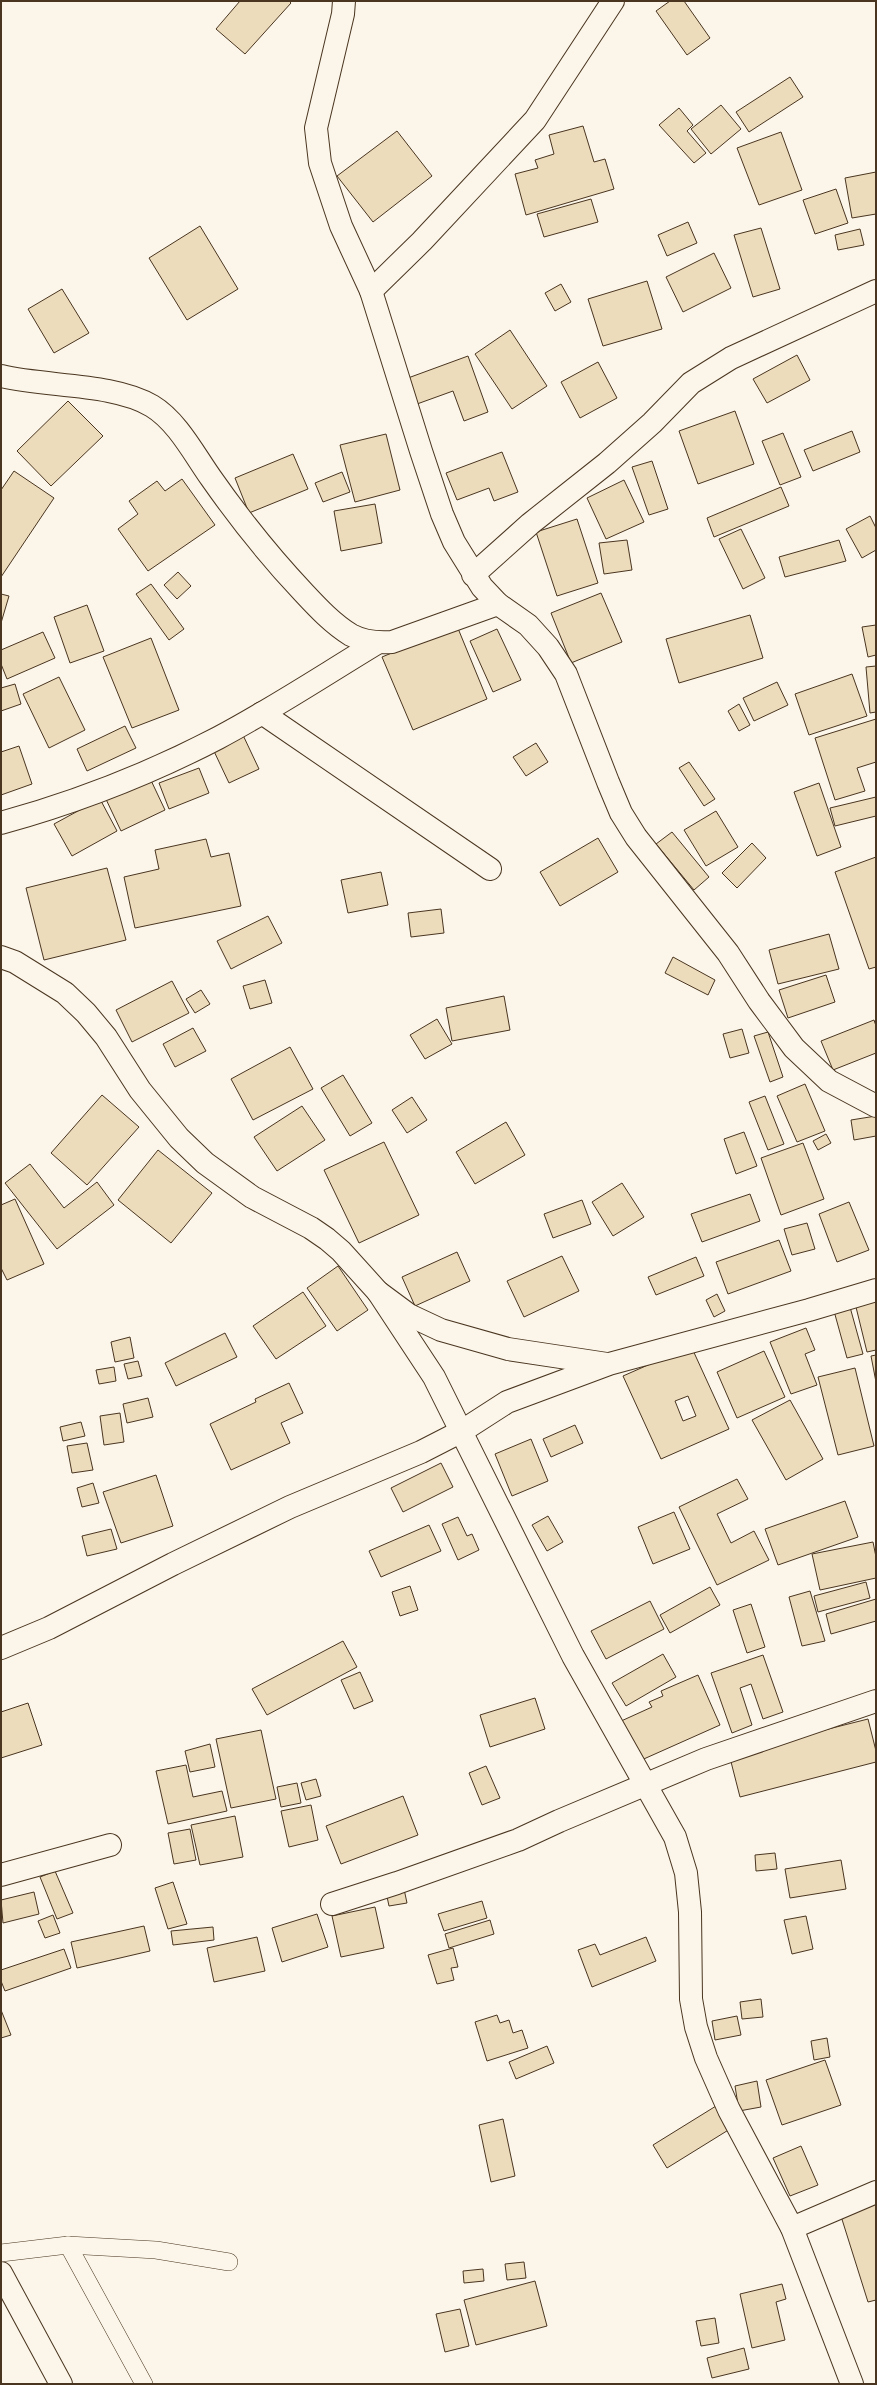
<svg xmlns="http://www.w3.org/2000/svg" width="877" height="2385" font-family="'Crimson Pro',serif">
  <style>
    .building { fill: #ecdcbc; stroke: #4a3520; fill-rule: evenodd }
    .lines { fill: none; stroke-linecap: round; stroke-linejoin: round }
    .service-casing { stroke: #4a3520; stroke-width: 18 }
    .minor-casing { stroke: #4a3520; stroke-width: 24 }
    .tertiary-casing { stroke: #4a3520; stroke-width: 24 }
    .service { stroke: #fbf6e9; stroke-width: 17 }
    .minor { stroke: #fbf6e9; stroke-width: 22 }
    .tertiary { stroke: #fbf6e9; stroke-width: 22 }
  </style>
  <rect width="100%" height="100%" fill="#fbf6e9"/>
  <g class="building">
    <path d="M 240,1 L 289,1 L 291,3 L 245,54 L 216,29 Z"/>
    <path d="M 670,1 L 684,1 L 710,38 L 687,55 L 656,11 Z"/>
    <path d="M 790,77 L 803,97 L 749,132 L 736,112 Z"/>
    <path d="M 721,105 L 741,129 L 711,154 L 691,129 Z"/>
    <path d="M 679,108 L 693,125 L 687,131 L 706,153 L 694,163 L 659,125 Z"/>
    <path d="M 583,126 L 594,162 L 605,159 L 614,189 L 526,215 L 515,174 L 538,168 L 535,160 L 554,154 L 549,135 Z"/>
    <path d="M 397,131 L 432,176 L 373,222 L 337,176 Z"/>
    <path d="M 781,132 L 802,190 L 759,205 L 737,148 Z"/>
    <path d="M 876,172 L 876,214 L 852,218 L 845,178 Z"/>
    <path d="M 836,189 L 848,223 L 815,234 L 803,200 Z"/>
    <path d="M 591,199 L 598,222 L 544,237 L 537,214 Z"/>
    <path d="M 688,222 L 697,243 L 667,256 L 658,235 Z"/>
    <path d="M 200,226 L 238,289 L 187,320 L 149,258 Z"/>
    <path d="M 761,228 L 780,289 L 753,297 L 734,235 Z"/>
    <path d="M 860,229 L 864,245 L 838,250 L 835,235 Z"/>
    <path d="M 714,253 L 731,288 L 683,312 L 666,277 Z"/>
    <path d="M 647,281 L 662,329 L 603,346 L 588,299 Z"/>
    <path d="M 561,284 L 571,302 L 555,311 L 545,293 Z"/>
    <path d="M 62,289 L 89,333 L 54,353 L 28,309 Z"/>
    <path d="M 510,330 L 547,386 L 512,409 L 475,354 Z"/>
    <path d="M 797,355 L 810,380 L 767,403 L 753,379 Z"/>
    <path d="M 468,356 L 488,412 L 464,421 L 453,391 L 417,404 L 408,378 Z"/>
    <path d="M 598,362 L 617,398 L 580,418 L 561,382 Z"/>
    <path d="M 68,401 L 103,436 L 51,486 L 17,451 Z"/>
    <path d="M 735,411 L 754,464 L 698,484 L 679,431 Z"/>
    <path d="M 852,431 L 860,452 L 813,471 L 804,450 Z"/>
    <path d="M 783,433 L 801,477 L 780,485 L 762,441 Z"/>
    <path d="M 386,434 L 400,490 L 355,502 L 340,445 Z"/>
    <path d="M 502,452 L 518,492 L 494,501 L 489,488 L 457,500 L 446,473 Z"/>
    <path d="M 293,454 L 308,489 L 249,513 L 235,478 Z"/>
    <path d="M 652,461 L 668,509 L 649,515 L 632,467 Z"/>
    <path d="M 14,471 L 54,498 L 1,577 L 1,490 Z"/>
    <path d="M 342,472 L 350,492 L 323,502 L 315,483 Z"/>
    <path d="M 182,479 L 215,525 L 148,571 L 118,529 L 138,514 L 129,501 L 157,481 L 165,491 Z"/>
    <path d="M 624,480 L 644,522 L 606,539 L 587,498 Z"/>
    <path d="M 781,487 L 789,506 L 714,537 L 707,518 Z"/>
    <path d="M 375,504 L 382,543 L 341,551 L 334,511 Z"/>
    <path d="M 870,516 L 876,528 L 876,550 L 862,558 L 846,529 Z"/>
    <path d="M 577,519 L 598,583 L 557,596 L 536,532 Z"/>
    <path d="M 741,529 L 765,578 L 743,589 L 719,539 Z"/>
    <path d="M 627,540 L 632,570 L 604,574 L 599,543 Z"/>
    <path d="M 839,540 L 846,561 L 785,577 L 779,557 Z"/>
    <path d="M 178,572 L 191,586 L 177,599 L 164,585 Z"/>
    <path d="M 151,584 L 184,629 L 169,640 L 136,594 Z"/>
    <path d="M 601,593 L 622,642 L 571,663 L 551,613 Z"/>
    <path d="M 1,594 L 9,596 L 1,623 Z"/>
    <path d="M 87,605 L 104,651 L 70,663 L 54,617 Z"/>
    <path d="M 750,615 L 763,658 L 679,683 L 666,639 Z"/>
    <path d="M 876,625 L 876,655 L 868,657 L 862,627 Z"/>
    <path d="M 457,626 L 487,699 L 413,730 L 382,657 Z"/>
    <path d="M 497,629 L 521,680 L 493,692 L 470,641 Z"/>
    <path d="M 43,632 L 55,658 L 7,679 L 1,664 L 1,650 Z"/>
    <path d="M 151,638 L 179,710 L 132,728 L 103,657 Z"/>
    <path d="M 876,666 L 876,712 L 870,713 L 866,667 Z"/>
    <path d="M 852,674 L 867,716 L 809,735 L 795,694 Z"/>
    <path d="M 59,677 L 85,730 L 49,748 L 23,694 Z"/>
    <path d="M 777,682 L 788,705 L 754,721 L 743,698 Z"/>
    <path d="M 15,684 L 21,704 L 1,711 L 1,688 Z"/>
    <path d="M 739,704 L 750,725 L 739,731 L 728,711 Z"/>
    <path d="M 876,719 L 876,762 L 857,768 L 865,791 L 835,800 L 815,738 Z"/>
    <path d="M 125,726 L 136,748 L 87,771 L 77,749 Z"/>
    <path d="M 242,733 L 259,769 L 229,783 L 212,747 Z"/>
    <path d="M 536,743 L 548,762 L 526,776 L 513,757 Z"/>
    <path d="M 19,746 L 32,784 L 1,795 L 1,752 Z"/>
    <path d="M 689,762 L 715,799 L 704,806 L 679,768 Z"/>
    <path d="M 199,768 L 209,793 L 169,809 L 159,783 Z"/>
    <path d="M 148,774 L 165,810 L 121,831 L 104,795 Z"/>
    <path d="M 819,783 L 841,847 L 817,856 L 794,792 Z"/>
    <path d="M 876,797 L 876,816 L 835,826 L 830,808 Z"/>
    <path d="M 100,799 L 117,831 L 72,856 L 54,824 Z"/>
    <path d="M 716,811 L 738,847 L 706,866 L 684,830 Z"/>
    <path d="M 672,832 L 709,877 L 694,890 L 656,844 Z"/>
    <path d="M 598,838 L 618,872 L 560,906 L 540,872 Z"/>
    <path d="M 206,839 L 211,857 L 229,853 L 241,906 L 135,928 L 124,877 L 159,869 L 155,850 Z"/>
    <path d="M 752,843 L 766,858 L 737,888 L 722,873 Z"/>
    <path d="M 876,857 L 876,967 L 869,969 L 835,872 Z"/>
    <path d="M 107,868 L 126,940 L 44,960 L 26,888 Z"/>
    <path d="M 381,872 L 388,905 L 348,913 L 341,880 Z"/>
    <path d="M 441,909 L 444,933 L 411,937 L 408,913 Z"/>
    <path d="M 268,916 L 282,943 L 231,969 L 217,941 Z"/>
    <path d="M 829,934 L 839,969 L 778,984 L 769,950 Z"/>
    <path d="M 673,957 L 715,980 L 708,995 L 665,973 Z"/>
    <path d="M 826,975 L 835,1002 L 788,1018 L 779,990 Z"/>
    <path d="M 265,980 L 272,1003 L 250,1009 L 243,986 Z"/>
    <path d="M 172,981 L 189,1013 L 132,1042 L 116,1010 Z"/>
    <path d="M 201,990 L 210,1004 L 195,1013 L 186,999 Z"/>
    <path d="M 504,996 L 510,1030 L 452,1041 L 446,1008 Z"/>
    <path d="M 437,1019 L 452,1044 L 425,1059 L 410,1035 Z"/>
    <path d="M 874,1020 L 876,1026 L 876,1053 L 833,1070 L 821,1041 Z"/>
    <path d="M 193,1028 L 206,1051 L 175,1067 L 163,1044 Z"/>
    <path d="M 742,1029 L 749,1053 L 730,1058 L 723,1034 Z"/>
    <path d="M 768,1032 L 783,1077 L 770,1082 L 754,1036 Z"/>
    <path d="M 290,1047 L 313,1089 L 253,1120 L 231,1079 Z"/>
    <path d="M 343,1075 L 372,1123 L 350,1136 L 321,1088 Z"/>
    <path d="M 805,1084 L 825,1131 L 797,1142 L 777,1096 Z"/>
    <path d="M 102,1095 L 139,1127 L 87,1185 L 51,1153 Z"/>
    <path d="M 765,1096 L 784,1144 L 768,1150 L 749,1102 Z"/>
    <path d="M 412,1097 L 427,1120 L 407,1133 L 392,1110 Z"/>
    <path d="M 302,1106 L 325,1140 L 277,1171 L 254,1137 Z"/>
    <path d="M 876,1116 L 876,1136 L 854,1140 L 851,1120 Z"/>
    <path d="M 506,1122 L 525,1155 L 475,1184 L 456,1152 Z"/>
    <path d="M 744,1132 L 757,1166 L 736,1174 L 724,1139 Z"/>
    <path d="M 826,1134 L 831,1143 L 818,1150 L 813,1141 Z"/>
    <path d="M 384,1142 L 419,1215 L 359,1243 L 324,1170 Z"/>
    <path d="M 803,1143 L 824,1199 L 781,1215 L 761,1158 Z"/>
    <path d="M 158,1150 L 212,1193 L 171,1243 L 118,1200 Z"/>
    <path d="M 30,1164 L 64,1208 L 97,1182 L 114,1205 L 57,1249 L 5,1183 Z"/>
    <path d="M 622,1183 L 644,1217 L 613,1236 L 592,1202 Z"/>
    <path d="M 750,1194 L 760,1221 L 702,1242 L 691,1214 Z"/>
    <path d="M 15,1199 L 44,1264 L 7,1280 L 1,1268 L 1,1205 Z"/>
    <path d="M 582,1200 L 591,1224 L 553,1238 L 544,1214 Z"/>
    <path d="M 849,1202 L 869,1250 L 837,1262 L 819,1214 Z"/>
    <path d="M 807,1223 L 815,1249 L 792,1255 L 784,1229 Z"/>
    <path d="M 779,1240 L 791,1271 L 728,1294 L 716,1262 Z"/>
    <path d="M 457,1252 L 470,1281 L 415,1306 L 402,1277 Z"/>
    <path d="M 562,1256 L 579,1291 L 524,1317 L 507,1281 Z"/>
    <path d="M 696,1257 L 704,1276 L 656,1295 L 648,1277 Z"/>
    <path d="M 338,1266 L 368,1310 L 337,1331 L 307,1288 Z"/>
    <path d="M 303,1292 L 326,1326 L 276,1359 L 253,1326 Z"/>
    <path d="M 717,1294 L 725,1311 L 714,1317 L 706,1300 Z"/>
    <path d="M 876,1298 L 876,1350 L 867,1352 L 855,1303 Z"/>
    <path d="M 850,1307 L 863,1354 L 847,1358 L 834,1311 Z"/>
    <path d="M 806,1328 L 815,1350 L 805,1354 L 817,1385 L 791,1394 L 770,1342 Z"/>
    <path d="M 225,1333 L 237,1357 L 176,1386 L 165,1363 Z"/>
    <path d="M 130,1337 L 134,1358 L 115,1362 L 111,1342 Z"/>
    <path d="M 691,1346 L 729,1429 L 661,1459 L 623,1376 ZM 688,1396 L 696,1416 L 683,1421 L 675,1401 Z"/>
    <path d="M 764,1351 L 785,1397 L 737,1418 L 717,1372 Z"/>
    <path d="M 876,1355 L 876,1382 L 871,1356 Z"/>
    <path d="M 138,1361 L 142,1376 L 128,1379 L 124,1364 Z"/>
    <path d="M 114,1367 L 116,1381 L 99,1384 L 96,1370 Z"/>
    <path d="M 855,1368 L 874,1446 L 838,1455 L 818,1377 Z"/>
    <path d="M 289,1383 L 303,1413 L 281,1423 L 290,1443 L 231,1470 L 210,1424 L 256,1402 L 255,1399 Z"/>
    <path d="M 148,1398 L 153,1417 L 127,1423 L 123,1404 Z"/>
    <path d="M 790,1400 L 823,1459 L 786,1480 L 752,1420 Z"/>
    <path d="M 120,1413 L 124,1442 L 104,1445 L 100,1416 Z"/>
    <path d="M 81,1422 L 85,1436 L 63,1441 L 60,1427 Z"/>
    <path d="M 575,1425 L 583,1443 L 551,1457 L 543,1439 Z"/>
    <path d="M 531,1439 L 548,1481 L 512,1496 L 495,1454 Z"/>
    <path d="M 87,1443 L 93,1470 L 72,1473 L 67,1446 Z"/>
    <path d="M 441,1463 L 453,1487 L 403,1512 L 391,1488 Z"/>
    <path d="M 156,1475 L 173,1526 L 121,1543 L 103,1492 Z"/>
    <path d="M 737,1479 L 748,1499 L 717,1514 L 731,1543 L 754,1531 L 769,1560 L 717,1585 L 679,1507 Z"/>
    <path d="M 93,1483 L 99,1503 L 82,1507 L 77,1488 Z"/>
    <path d="M 845,1501 L 858,1537 L 778,1565 L 765,1529 Z"/>
    <path d="M 674,1512 L 690,1549 L 653,1564 L 638,1527 Z"/>
    <path d="M 548,1516 L 563,1542 L 547,1551 L 532,1525 Z"/>
    <path d="M 458,1517 L 467,1536 L 472,1534 L 479,1550 L 458,1560 L 442,1524 Z"/>
    <path d="M 429,1525 L 441,1551 L 381,1577 L 369,1551 Z"/>
    <path d="M 111,1529 L 117,1549 L 87,1556 L 82,1536 Z"/>
    <path d="M 873,1542 L 876,1557 L 876,1578 L 820,1590 L 812,1554 Z"/>
    <path d="M 866,1582 L 870,1598 L 818,1612 L 814,1596 Z"/>
    <path d="M 410,1586 L 418,1610 L 400,1616 L 392,1592 Z"/>
    <path d="M 710,1587 L 720,1605 L 670,1633 L 660,1615 Z"/>
    <path d="M 810,1591 L 825,1641 L 802,1646 L 789,1597 Z"/>
    <path d="M 876,1599 L 876,1621 L 831,1634 L 826,1614 Z"/>
    <path d="M 650,1601 L 664,1629 L 606,1659 L 591,1631 Z"/>
    <path d="M 751,1604 L 765,1647 L 747,1653 L 733,1610 Z"/>
    <path d="M 343,1641 L 357,1667 L 267,1715 L 252,1689 Z"/>
    <path d="M 663,1654 L 676,1677 L 626,1706 L 612,1683 Z"/>
    <path d="M 763,1655 L 783,1712 L 763,1719 L 751,1684 L 740,1688 L 752,1725 L 732,1733 L 711,1673 Z"/>
    <path d="M 360,1672 L 373,1701 L 354,1709 L 341,1680 Z"/>
    <path d="M 698,1675 L 720,1725 L 637,1762 L 619,1722 L 652,1707 L 649,1702 L 663,1696 L 661,1691 Z"/>
    <path d="M 535,1698 L 545,1729 L 490,1747 L 480,1715 Z"/>
    <path d="M 28,1703 L 42,1745 L 1,1758 L 1,1712 Z"/>
    <path d="M 868,1719 L 876,1751 L 876,1762 L 740,1797 L 729,1754 Z"/>
    <path d="M 261,1730 L 276,1799 L 231,1808 L 216,1739 Z"/>
    <path d="M 210,1744 L 215,1767 L 190,1772 L 185,1751 Z"/>
    <path d="M 186,1765 L 193,1797 L 222,1791 L 227,1811 L 168,1824 L 156,1771 Z"/>
    <path d="M 486,1766 L 500,1798 L 482,1805 L 469,1773 Z"/>
    <path d="M 316,1779 L 321,1796 L 306,1800 L 301,1783 Z"/>
    <path d="M 297,1783 L 301,1803 L 281,1807 L 277,1787 Z"/>
    <path d="M 403,1796 L 418,1835 L 341,1864 L 326,1826 Z"/>
    <path d="M 311,1805 L 318,1840 L 289,1847 L 281,1811 Z"/>
    <path d="M 235,1816 L 243,1857 L 200,1865 L 191,1825 Z"/>
    <path d="M 190,1829 L 196,1860 L 174,1864 L 168,1833 Z"/>
    <path d="M 775,1853 L 777,1869 L 756,1871 L 755,1855 Z"/>
    <path d="M 841,1860 L 846,1889 L 790,1898 L 785,1869 Z"/>
    <path d="M 55,1871 L 73,1913 L 57,1919 L 40,1877 Z"/>
    <path d="M 173,1882 L 187,1924 L 168,1929 L 155,1888 Z"/>
    <path d="M 404,1889 L 407,1903 L 389,1906 L 386,1892 Z"/>
    <path d="M 34,1892 L 39,1914 L 3,1923 L 1,1900 Z"/>
    <path d="M 482,1901 L 487,1918 L 444,1931 L 438,1914 Z"/>
    <path d="M 375,1907 L 384,1948 L 341,1957 L 332,1916 Z"/>
    <path d="M 317,1914 L 328,1947 L 282,1962 L 272,1928 Z"/>
    <path d="M 53,1915 L 60,1933 L 45,1938 L 38,1921 Z"/>
    <path d="M 806,1916 L 813,1949 L 792,1954 L 784,1920 Z"/>
    <path d="M 490,1920 L 494,1934 L 449,1948 L 445,1934 Z"/>
    <path d="M 144,1926 L 150,1951 L 77,1968 L 71,1942 Z"/>
    <path d="M 213,1927 L 214,1940 L 173,1945 L 171,1931 Z"/>
    <path d="M 257,1937 L 265,1971 L 214,1982 L 207,1948 Z"/>
    <path d="M 646,1937 L 656,1961 L 592,1987 L 578,1950 L 595,1944 L 600,1955 Z"/>
    <path d="M 453,1948 L 458,1967 L 451,1968 L 454,1980 L 437,1984 L 428,1955 Z"/>
    <path d="M 64,1949 L 71,1968 L 5,1991 L 1,1981 L 1,1970 Z"/>
    <path d="M 761,1999 L 763,2017 L 742,2019 L 740,2002 Z"/>
    <path d="M 1,2010 L 11,2035 L 1,2038 Z"/>
    <path d="M 497,2015 L 500,2023 L 509,2020 L 513,2033 L 522,2030 L 528,2048 L 487,2061 L 475,2022 Z"/>
    <path d="M 737,2016 L 741,2035 L 715,2040 L 712,2021 Z"/>
    <path d="M 827,2038 L 830,2057 L 814,2060 L 811,2041 Z"/>
    <path d="M 547,2046 L 554,2063 L 516,2079 L 509,2062 Z"/>
    <path d="M 825,2060 L 841,2105 L 782,2125 L 766,2080 Z"/>
    <path d="M 757,2081 L 761,2107 L 739,2111 L 735,2086 Z"/>
    <path d="M 716,2106 L 730,2129 L 667,2168 L 653,2145 Z"/>
    <path d="M 503,2119 L 515,2176 L 491,2182 L 479,2125 Z"/>
    <path d="M 801,2146 L 818,2185 L 790,2196 L 773,2158 Z"/>
    <path d="M 876,2201 L 876,2300 L 868,2302 L 840,2213 Z"/>
    <path d="M 524,2262 L 526,2278 L 507,2280 L 505,2264 Z"/>
    <path d="M 483,2269 L 484,2281 L 464,2283 L 463,2271 Z"/>
    <path d="M 535,2281 L 547,2326 L 476,2345 L 464,2300 Z"/>
    <path d="M 782,2284 L 786,2299 L 776,2302 L 785,2340 L 752,2348 L 740,2294 Z"/>
    <path d="M 460,2309 L 469,2346 L 445,2352 L 436,2314 Z"/>
    <path d="M 715,2318 L 719,2343 L 701,2346 L 696,2321 Z"/>
    <path d="M 744,2348 L 749,2369 L 712,2378 L 707,2358 Z"/>
  </g>
  <g class="lines">
    <defs>
      <g id="service">
        <path d="M 68,2245 L 144,2384"/>
        <path d="M 1,2253 L 68,2245 L 156,2250 L 229,2262"/>
      </g>
      <g id="minor">
        <path d="M 344,1 L 343,14 L 316,128 L 320,163 L 341,226 L 371,291 L 421,451 L 442,514 L 454,542 L 482,587 L 498,604 L 528,625 L 548,647 L 566,674 L 608,782 L 621,813 L 636,837 L 728,953 L 759,1001 L 794,1048 L 829,1081 L 876,1106"/>
        <path d="M 371,291 L 422,241 L 535,120 L 613,1"/>
        <path d="M 1,376 C 45,387 114,383 152,406 C 177,421 194,454 211,478 C 239,518 270,557 304,593 C 318,608 333,624 351,635 C 364,642 378,643 392,642 L 498,604"/>
        <path d="M 473,575 L 530,524 L 607,463 L 652,423 L 691,383 L 731,358 L 876,291"/>
        <path d="M 262,713 L 490,869"/>
        <path d="M 1,823 C 77,802 149,774 218,738 C 273,709 324,675 377,643"/>
        <path d="M 1,957 L 15,962 L 65,993 L 86,1013 L 106,1037 L 140,1090 L 179,1138 L 205,1163 L 252,1197 L 311,1228 L 327,1239 L 341,1251 L 378,1292 L 409,1315 L 441,1330 L 508,1349 L 607,1364"/>
        <path d="M 378,1292 L 434,1377 L 573,1656 L 675,1837 L 686,1873 L 690,1912 L 691,1999 L 696,2027 L 706,2058 L 729,2110 L 792,2228 L 852,2384"/>
        <path d="M 1,1648 L 49,1628 L 173,1564 L 290,1507 L 421,1452 L 462,1431 L 507,1402 L 609,1364 L 809,1310 L 876,1290"/>
        <path d="M 1,1875 L 110,1845"/>
        <path d="M 332,1904 L 397,1883 L 518,1840 L 559,1821 L 706,1759 L 876,1701"/>
        <path d="M 792,2228 L 876,2192"/>
      </g>
      <path id="tertiary" d="M 1,2273 L 61,2384"/>
    </defs>
    <use href="#service" class="service-casing"/>
    <use href="#minor" class="minor-casing"/>
    <use href="#tertiary" class="tertiary-casing"/>
    <use href="#service" class="service"/>
    <use href="#minor" class="minor"/>
    <use href="#tertiary" class="tertiary"/>
  </g>
  <rect width="877" height="2385" fill="none" stroke="#4a3520" stroke-width="4"/>
</svg>
